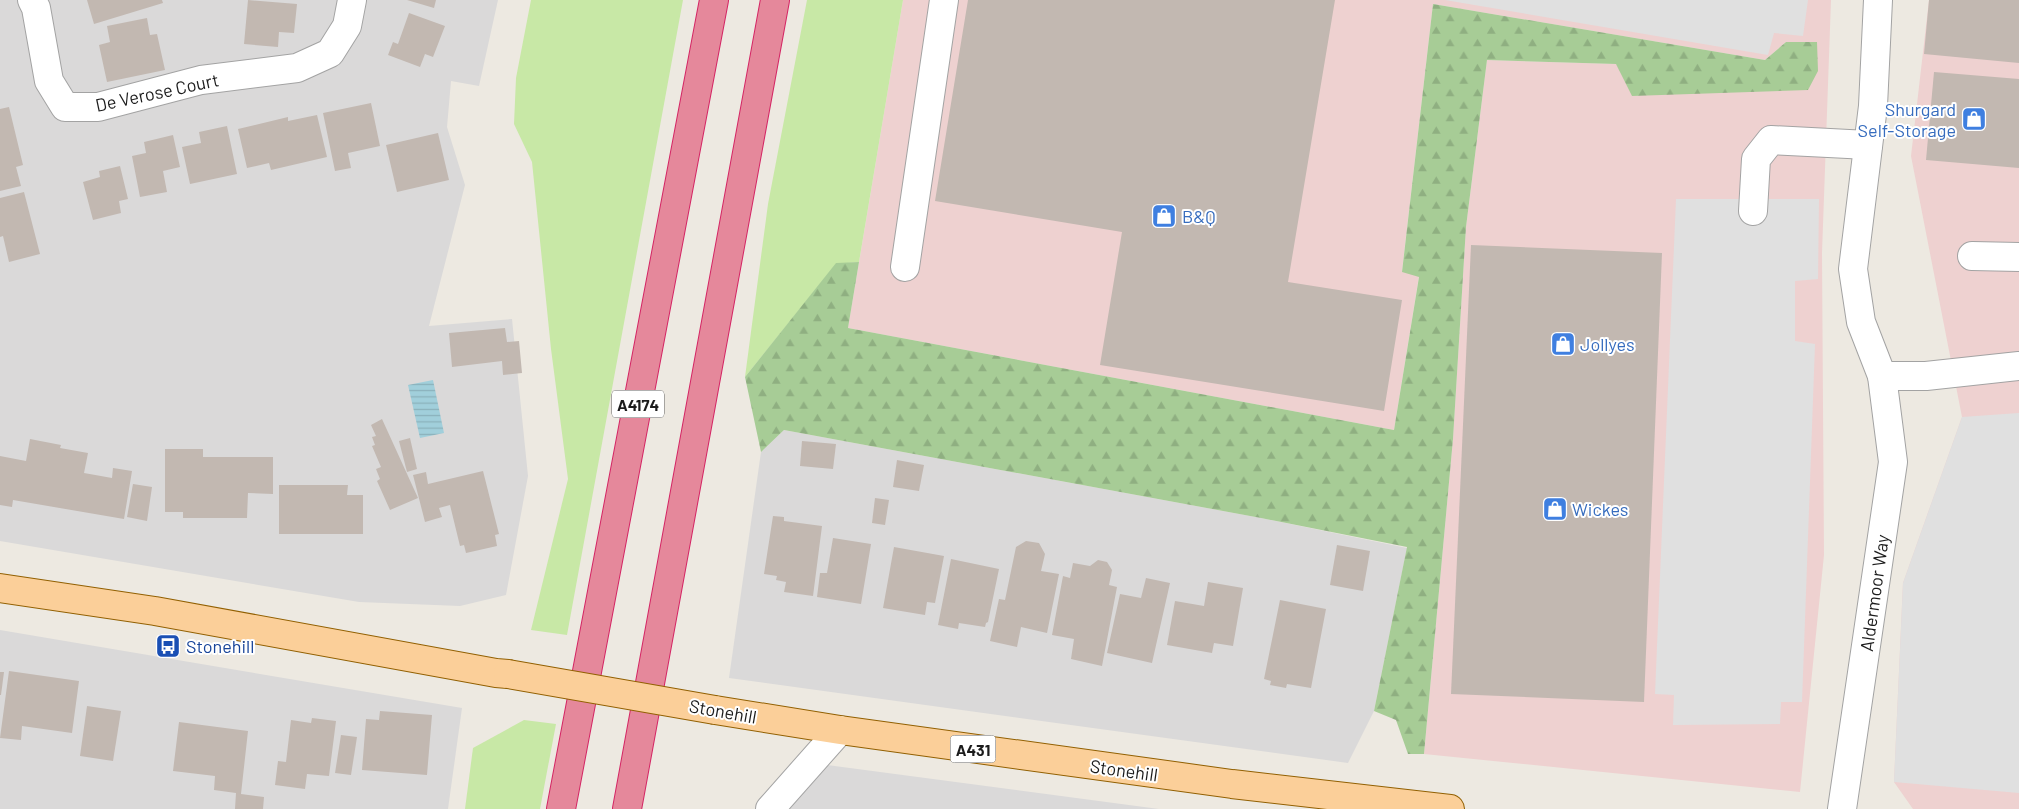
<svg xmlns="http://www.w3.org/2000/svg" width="2019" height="809" font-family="Barlow,sans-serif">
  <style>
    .residential { fill: #dad9d9 }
    .commercial { fill: #eed1d0 }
    .grass { fill: #c8e8a6 }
    .forest { fill: url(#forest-firs) }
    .parking { fill: #e0e0e0 }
    .water { fill: url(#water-rules) }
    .building { fill: #c2b8b1 }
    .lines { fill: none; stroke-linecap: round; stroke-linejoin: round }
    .minor-casing { stroke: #a3a3a3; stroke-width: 30 }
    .major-casing { stroke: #926002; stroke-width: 30 }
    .highway-casing { stroke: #d42564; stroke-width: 30 }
    .minor { stroke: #fff; stroke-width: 28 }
    .major { stroke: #fbcf99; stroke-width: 28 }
    .highway { stroke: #e5889b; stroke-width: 28 }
    .major-bridge-casing { stroke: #926002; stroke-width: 30; stroke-linecap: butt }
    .major-bridge { stroke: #fbcf99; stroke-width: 28 }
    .labels { text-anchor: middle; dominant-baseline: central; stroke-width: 4; stroke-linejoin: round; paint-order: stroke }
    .shield { fill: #fff; stroke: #606060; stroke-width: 1 }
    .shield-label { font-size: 16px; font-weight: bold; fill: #1c1c1c }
    .street-label { font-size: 18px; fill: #1c1c1c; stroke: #fff }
    .shop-label { font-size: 18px; fill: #366cbe; stroke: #fff; text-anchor: start }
    .transit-label { font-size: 18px; fill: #164399; stroke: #fff; text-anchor: start }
  </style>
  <defs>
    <pattern id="forest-firs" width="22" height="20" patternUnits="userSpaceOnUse" patternTransform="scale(1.25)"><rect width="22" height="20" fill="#a7cc96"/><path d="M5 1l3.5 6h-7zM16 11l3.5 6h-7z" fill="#8faf81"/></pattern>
    <pattern id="water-rules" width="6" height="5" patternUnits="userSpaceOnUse" patternTransform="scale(1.25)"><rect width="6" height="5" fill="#a1cfdb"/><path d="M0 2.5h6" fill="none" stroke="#8ab1bb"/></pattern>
  </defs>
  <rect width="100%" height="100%" fill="#ede9e1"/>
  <g class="residential">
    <path d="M 0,0 L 498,0 L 479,86 L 451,81 L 447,127 L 465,185 L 429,326 L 512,319 L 528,476 L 506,595 L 460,606 L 359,602 L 0,541 Z"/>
    <path d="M 784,430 L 1261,518 L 1407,548 L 1374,711 L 1348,763 L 729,678 L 761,452 Z"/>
    <path d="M 0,630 L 462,708 L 448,809 L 0,809 Z"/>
    <path d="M 812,763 L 1159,809 L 758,809 Z"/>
  </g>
  <g class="commercial">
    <path d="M 903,0 L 1831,0 L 1822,253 L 1824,555 L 1800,792 L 1424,754 L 1453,439 L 1466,227 L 1487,60 L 1616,64 L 1808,90 L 1786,42 L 1765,60 L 1433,4 L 1402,271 L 1419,276 L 1394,430 L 848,328 Z"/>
    <path d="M 1929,0 L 2019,0 L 2019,809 L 1913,809 L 1894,782 L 1903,583 L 1962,417 L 1911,156 Z"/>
  </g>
  <g class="grass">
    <path d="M 531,0 L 683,0 L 567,635 L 531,630 L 568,479 L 551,349 L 532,162 L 514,124 L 516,78 Z"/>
    <path d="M 807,0 L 903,0 L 859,262 L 836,264 L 745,377 L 768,204 Z"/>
    <path d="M 524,720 L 556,724 L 540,809 L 465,809 L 473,748 Z"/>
  </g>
  <path class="forest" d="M 1433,4 L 1765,60 L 1786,42 L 1817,42 L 1818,71 L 1808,90 L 1632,96 L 1616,64 L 1487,60 L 1466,227 L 1453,439 L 1424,754 L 1408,754 L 1396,720 L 1374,711 L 1407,547 L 1261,518 L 784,430 L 761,452 L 745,377 L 836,263 L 859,262 L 848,328 L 1394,430 L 1419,277 L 1402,272 Z"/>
  <g class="parking">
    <path d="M 1445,0 L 1808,0 L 1803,36 L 1774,33 L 1768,55 Z"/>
    <path d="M 1676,199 L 1819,199 L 1818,279 L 1795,281 L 1795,341 L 1815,344 L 1802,702 L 1781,702 L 1780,724 L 1673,725 L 1674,695 L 1655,694 Z"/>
    <path d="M 2019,413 L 2019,793 L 1894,782 L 1903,583 L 1962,417 Z"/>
  </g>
  <path class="water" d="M 433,380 L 444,433 L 420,438 L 408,385 Z"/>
  <g class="building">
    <path d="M 87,0 L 162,0 L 163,3 L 94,24 Z"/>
    <path d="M 248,0 L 297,4 L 294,33 L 279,32 L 278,47 L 244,44 Z"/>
    <path d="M 407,0 L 436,0 L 434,8 Z"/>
    <path d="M 968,0 L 1335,0 L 1288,282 L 1402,300 L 1384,411 L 1100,365 L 1122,232 L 935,201 Z"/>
    <path d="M 1929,0 L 2019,0 L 2019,63 L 1924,54 Z"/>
    <path d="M 409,13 L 445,26 L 433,57 L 425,54 L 420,67 L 388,55 L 393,42 L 398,44 Z"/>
    <path d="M 147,18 L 150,35 L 157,34 L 165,70 L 107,82 L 99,45 L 110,42 L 107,26 Z"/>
    <path d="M 1934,72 L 2019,79 L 2019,168 L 1926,160 Z"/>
    <path d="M 371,103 L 380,146 L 348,153 L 351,168 L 335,171 L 323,113 Z"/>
    <path d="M 9,107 L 23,165 L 16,167 L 21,186 L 0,191 L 0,109 Z"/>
    <path d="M 317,115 L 327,157 L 271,170 L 269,163 L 247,168 L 238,129 L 288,117 L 288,121 Z"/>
    <path d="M 227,126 L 237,174 L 190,184 L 182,147 L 201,143 L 199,132 Z"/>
    <path d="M 438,133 L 449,180 L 397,192 L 386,145 Z"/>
    <path d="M 173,135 L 180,167 L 163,171 L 167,192 L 140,197 L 132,156 L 146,153 L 144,142 Z"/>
    <path d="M 120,166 L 128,199 L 119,201 L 121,213 L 93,220 L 83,182 L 100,177 L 99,171 Z"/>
    <path d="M 24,192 L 40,254 L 9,262 L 3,236 L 0,237 L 0,198 Z"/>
    <path d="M 1471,245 L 1662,253 L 1644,702 L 1451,694 Z"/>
    <path d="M 505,328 L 507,342 L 519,341 L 522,373 L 503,375 L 502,361 L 452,367 L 449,333 Z"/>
    <path d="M 382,419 L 418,498 L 390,510 L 377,481 L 380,479 L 376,469 L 381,467 L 372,446 L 375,445 L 372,437 L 376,436 L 371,425 Z"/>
    <path d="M 410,438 L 417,469 L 407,472 L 399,441 Z"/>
    <path d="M 30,439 L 61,445 L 60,448 L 88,453 L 84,473 L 112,478 L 113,468 L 132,471 L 124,519 L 13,500 L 12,507 L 0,505 L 0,456 L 26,461 Z"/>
    <path d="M 802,441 L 836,444 L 833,469 L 800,466 Z"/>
    <path d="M 165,449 L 203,449 L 203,457 L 273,457 L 273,494 L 248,493 L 247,518 L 183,518 L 183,512 L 165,512 Z"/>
    <path d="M 897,460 L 924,465 L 919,491 L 893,487 Z"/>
    <path d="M 483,471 L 499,534 L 495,535 L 497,546 L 466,553 L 464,545 L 460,546 L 450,505 L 439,508 L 442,517 L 425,522 L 413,475 L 426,472 L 428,484 Z"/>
    <path d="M 133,484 L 152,487 L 147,521 L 127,517 Z"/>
    <path d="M 279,485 L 348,485 L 347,495 L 363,495 L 363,534 L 279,534 Z"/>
    <path d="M 875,498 L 889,500 L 885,525 L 872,523 Z"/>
    <path d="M 773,516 L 784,517 L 784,521 L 822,526 L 813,596 L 784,592 L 786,582 L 776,580 L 777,576 L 764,574 Z"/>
    <path d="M 833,538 L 871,544 L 861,604 L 817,597 L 820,573 L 827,573 Z"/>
    <path d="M 1026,541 L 1039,543 L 1045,554 L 1041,571 L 1059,574 L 1047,633 L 1021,627 L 1017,647 L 990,641 L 999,599 L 1005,600 L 1016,547 Z"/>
    <path d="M 1337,545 L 1370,551 L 1363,591 L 1330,585 Z"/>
    <path d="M 894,547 L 944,556 L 935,603 L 927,602 L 925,615 L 883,608 Z"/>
    <path d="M 951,559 L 999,569 L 988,622 L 986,623 L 985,627 L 959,623 L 958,629 L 938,625 Z"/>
    <path d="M 1098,560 L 1107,562 L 1112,570 L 1109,585 L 1117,587 L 1102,666 L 1071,659 L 1074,639 L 1052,635 L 1063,576 L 1070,578 L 1073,563 L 1090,566 Z"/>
    <path d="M 1146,578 L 1170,583 L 1152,663 L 1107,653 L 1120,594 L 1141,598 Z"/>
    <path d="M 1208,582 L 1243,588 L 1233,646 L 1214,643 L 1212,653 L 1167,645 L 1175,601 L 1204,606 Z"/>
    <path d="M 1280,600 L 1326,609 L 1311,688 L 1287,684 L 1286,688 L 1270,685 L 1271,681 L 1264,679 Z"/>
    <path d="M 9,671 L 79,681 L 72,733 L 22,726 L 21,740 L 0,738 Z"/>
    <path d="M 0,672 L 4,672 L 1,695 L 0,695 Z"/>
    <path d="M 87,706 L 121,711 L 113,761 L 80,756 Z"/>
    <path d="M 380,711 L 432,715 L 427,775 L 362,770 L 366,719 L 379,720 Z"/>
    <path d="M 312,718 L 336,721 L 329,776 L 307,774 L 305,789 L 275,785 L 278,761 L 286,762 L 291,720 L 311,723 Z"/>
    <path d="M 179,722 L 248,731 L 241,794 L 264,797 L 263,809 L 235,809 L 236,793 L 214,790 L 215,776 L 173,771 Z"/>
    <path d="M 341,735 L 357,737 L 351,775 L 335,773 Z"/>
  </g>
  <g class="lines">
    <defs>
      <g id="minor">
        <path d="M 32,0 L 36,8 L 49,81 L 65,107 L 98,107 L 201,80 L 297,68 L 330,53 L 347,26 L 352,0"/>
        <path d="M 1753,211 L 1756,159 L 1771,140 L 1868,145"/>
        <path d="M 1972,256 L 2019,257"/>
        <path d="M 905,267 L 944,0"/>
        <path d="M 1882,376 L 1926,376 L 2019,366"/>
        <path d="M 770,809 L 840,730"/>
        <path d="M 1842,809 L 1893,462 L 1882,376 L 1861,322 L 1853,269 L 1873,106 L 1878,0"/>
      </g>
      <g id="major">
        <path d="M 0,588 L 155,611 L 496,673 L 508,674"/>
        <path d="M 715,710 L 840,730 L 1232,784 L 1450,809"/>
      </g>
      <g id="highway">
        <path d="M 561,809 L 714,0"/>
        <path d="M 627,809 L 775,0"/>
      </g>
    </defs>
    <use href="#minor" class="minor-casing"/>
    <use href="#major" class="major-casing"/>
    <use href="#highway" class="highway-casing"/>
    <use href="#minor" class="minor"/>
    <use href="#major" class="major"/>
    <use href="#highway" class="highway"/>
    <defs>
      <path id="major-bridge" d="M 508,674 L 715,710"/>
    </defs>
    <use href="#major-bridge" class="major-bridge-casing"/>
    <use href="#major-bridge" class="major-bridge"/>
  </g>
  <defs>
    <symbol id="shop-square" viewBox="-11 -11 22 22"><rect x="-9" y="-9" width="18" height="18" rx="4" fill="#3f7fe0" stroke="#fff"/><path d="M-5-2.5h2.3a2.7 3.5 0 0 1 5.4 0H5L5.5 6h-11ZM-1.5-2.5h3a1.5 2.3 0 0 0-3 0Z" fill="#fff"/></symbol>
    <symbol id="bus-square" viewBox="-11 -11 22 22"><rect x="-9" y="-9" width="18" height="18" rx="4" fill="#1a4fb4" stroke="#fff"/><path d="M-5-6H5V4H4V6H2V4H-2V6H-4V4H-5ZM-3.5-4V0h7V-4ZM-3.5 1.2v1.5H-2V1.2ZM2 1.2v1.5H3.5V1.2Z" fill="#fff"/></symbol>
  </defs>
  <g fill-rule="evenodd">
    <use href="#shop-square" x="1960" y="105" width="28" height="28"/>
    <use href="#shop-square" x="1150" y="202" width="28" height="28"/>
    <use href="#shop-square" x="1549" y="330" width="28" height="28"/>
    <use href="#shop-square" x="1541" y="495" width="28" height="28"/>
    <use href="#bus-square" x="154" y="632" width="28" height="28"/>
  </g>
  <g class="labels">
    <g class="shield">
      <rect x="612" y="390.5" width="52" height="27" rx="4"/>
      <rect x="950.5" y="735.5" width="45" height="27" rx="4"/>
    </g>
    <g class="shield-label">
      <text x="638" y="404">A4174</text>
      <text x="973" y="749">A431</text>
    </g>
    <g class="street-label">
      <text transform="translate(157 92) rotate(-12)">De Verose Court</text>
      <text transform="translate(1874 593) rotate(-82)">Aldermoor Way</text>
      <text transform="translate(723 711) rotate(10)">Stonehill</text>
      <text transform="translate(1124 770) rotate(8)">Stonehill</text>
    </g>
    <g class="shop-label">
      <text x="1956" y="109" text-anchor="end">Shurgard<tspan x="1956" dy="21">Self-Storage</tspan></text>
      <text x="1182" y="216">B&amp;Q</text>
      <text x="1580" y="344">Jollyes</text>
      <text x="1572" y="509">Wickes</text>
    </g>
    <g class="transit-label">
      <text x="186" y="646">Stonehill</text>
    </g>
  </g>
</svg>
